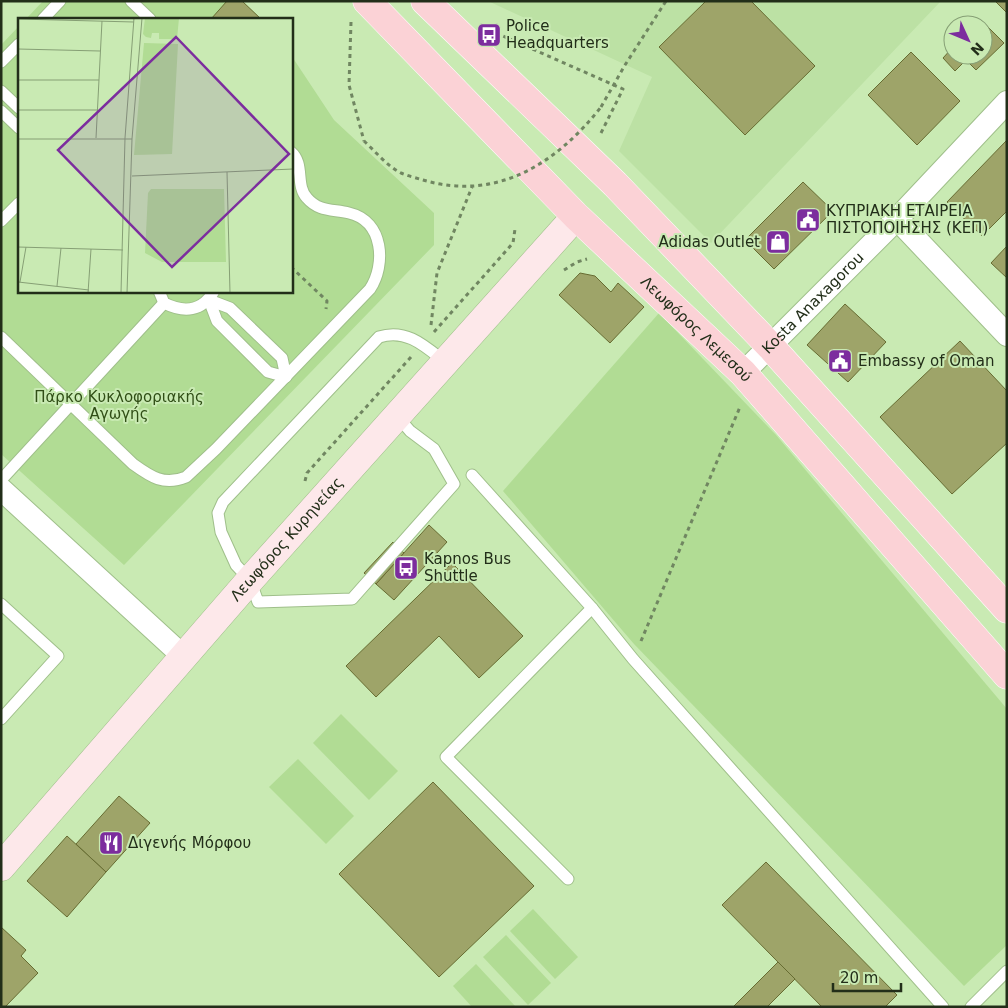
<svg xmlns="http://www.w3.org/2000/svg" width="1008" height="1008" font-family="'DejaVu Sans',sans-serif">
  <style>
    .built { fill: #bce1a4 }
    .green { fill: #b1dc94 }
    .building { fill: #9ea469; stroke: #676c32 }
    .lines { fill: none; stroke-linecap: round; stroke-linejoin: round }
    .lane-casing { stroke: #9fbf8a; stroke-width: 13 }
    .street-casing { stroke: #9fbf8a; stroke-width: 24 }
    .secondary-casing { stroke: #9fbf8a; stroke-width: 29 }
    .primary-casing { stroke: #fff; stroke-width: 29 }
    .path { stroke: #708661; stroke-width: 3; stroke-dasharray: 4 4; stroke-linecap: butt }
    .lane { stroke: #fff; stroke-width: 11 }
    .street { stroke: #fff; stroke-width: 22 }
    .secondary { stroke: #fde8ea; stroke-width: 28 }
    .primary { stroke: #fbd2d6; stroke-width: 28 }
    .path-bridge { stroke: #708661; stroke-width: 3; stroke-dasharray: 4 4; stroke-linecap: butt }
    .labels { text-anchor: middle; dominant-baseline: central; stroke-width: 4; stroke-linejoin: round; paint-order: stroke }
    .poi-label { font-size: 15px; fill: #222e19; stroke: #c9eab3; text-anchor: start }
    .street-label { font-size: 15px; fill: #222e19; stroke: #c9eab3 }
    .park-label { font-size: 15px; fill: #304e16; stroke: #c9eab3 }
    .inset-road { fill: none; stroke: #869f75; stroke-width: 1 }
    .view { fill: #7c2d9e; fill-opacity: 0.15; stroke: #7c2d9e; stroke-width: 2.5 }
    .inset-edge { fill: none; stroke: #222e19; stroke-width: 2.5 }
  </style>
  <rect width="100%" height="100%" fill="#c9eab3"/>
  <path class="built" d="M 488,1 L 941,1 L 711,243 L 619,151 L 652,77 Z"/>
  <g class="green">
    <path d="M 43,1 L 242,1 L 261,19 L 26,19 Z"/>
    <path d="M 19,26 L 19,291 L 291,291 L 291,55 L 334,120 L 434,213 L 434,245 L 124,565 L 1,454 L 1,45 Z"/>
    <path d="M 659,313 L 776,435 L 1007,709 L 1007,945 L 964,986 L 634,644 L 503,491 Z"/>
    <path d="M 341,714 L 398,771 L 369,800 L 313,743 Z"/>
    <path d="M 298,759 L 354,816 L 326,844 L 269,787 Z"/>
    <path d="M 533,909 L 578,957 L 555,979 L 510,931 Z"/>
    <path d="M 506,935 L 551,983 L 528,1005 L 483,957 Z"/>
    <path d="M 476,964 L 516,1007 L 472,1007 L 453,986 Z"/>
  </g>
  <g class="building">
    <path d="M 227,1 L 242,1 L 261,19 L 211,19 Z"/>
    <path d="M 706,1 L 751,1 L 815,66 L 745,135 L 659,47 Z"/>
    <path d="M 995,1 L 1007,1 L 1007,13 Z"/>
    <path d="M 981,20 L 1004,43 L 976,70 L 966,60 L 955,71 L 943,58 L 953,47 L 953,55 L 983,55 L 983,25 L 976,25 Z"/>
    <path d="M 911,52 L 960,101 L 917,145 L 868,95 Z"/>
    <path d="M 1007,140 L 1007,211 L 982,236 L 947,202 Z"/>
    <path d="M 803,182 L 833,211 L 774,269 L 745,240 Z"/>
    <path d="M 1007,246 L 1007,278 L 991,263 Z"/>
    <path d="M 580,273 L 595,276 L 611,292 L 618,283 L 644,307 L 610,343 L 559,295 Z"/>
    <path d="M 845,304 L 886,342 L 848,382 L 807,345 Z"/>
    <path d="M 960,341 L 1007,391 L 1007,443 L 952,494 L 880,417 Z"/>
    <path d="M 429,525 L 447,542 L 394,600 L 376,584 Z"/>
    <path d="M 393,542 L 404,553 L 376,584 L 364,573 Z"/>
    <path d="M 452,563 L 523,636 L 479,678 L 439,636 L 376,697 L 346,666 Z"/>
    <path d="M 433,782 L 534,886 L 439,977 L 339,874 Z"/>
    <path d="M 119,796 L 150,823 L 106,872 L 76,844 Z"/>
    <path d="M 67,836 L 106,872 L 67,917 L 27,881 Z"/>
    <path d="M 766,862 L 897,995 L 885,1007 L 822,1007 L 722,905 Z"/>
    <path d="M 1,927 L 26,950 L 21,956 L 38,973 L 5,1007 L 1,1007 Z"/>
    <path d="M 778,962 L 795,979 L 767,1007 L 733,1007 Z"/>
  </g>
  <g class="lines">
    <defs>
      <g id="lane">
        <path d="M 131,1 L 150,19"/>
        <path d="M 43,19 L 60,1"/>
        <path d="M 1,62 L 19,44"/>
        <path d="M 1,91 L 19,108"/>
        <path d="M 1,111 L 19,128"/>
        <path d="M 1,221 L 19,203"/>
        <path d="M 159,291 L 164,303 C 184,313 202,312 214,291"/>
        <path d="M 209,300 L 230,308 L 282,358 L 286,377 L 268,372 L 217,321 Z"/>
        <path d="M 1,337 L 133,464 C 151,477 164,486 186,477 L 216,449 L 370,289 C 386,265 384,221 349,213 C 333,209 319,212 307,198 C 295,185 305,164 291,152"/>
        <path d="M 398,417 L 410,431 L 434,449 L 454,484 L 352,599 L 258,602 L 250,580 L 236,565 L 221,532 L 218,513 L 223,502 L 379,337 C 406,328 425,346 445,362"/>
        <path d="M 472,475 L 592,608 L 446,757 L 568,879"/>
        <path d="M 1,480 L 164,303"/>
        <path d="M 1,604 L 58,656 L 1,719"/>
        <path d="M 592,608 L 633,659 L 943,1007"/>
        <path d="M 971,1007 L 1007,971"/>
      </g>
      <g id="street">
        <path d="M 897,219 L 1007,335"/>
        <path id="s1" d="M 743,373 L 897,219 L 1007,102"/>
        <path d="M 1,489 L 184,657"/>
      </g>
      <g id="secondary">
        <path id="s2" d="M 1,867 L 250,580 L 576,216"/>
      </g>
      <g id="primary">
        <path id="s3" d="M 367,1 L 576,216 L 743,373 L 1007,675"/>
        <path d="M 425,1 L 615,184 L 771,347 L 1007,609"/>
      </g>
    </defs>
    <use href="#lane" class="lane-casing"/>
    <use href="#street" class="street-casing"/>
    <use href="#secondary" class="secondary-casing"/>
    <use href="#primary" class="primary-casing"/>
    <g class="path">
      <path d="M 351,22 L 349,85 L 364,141"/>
      <path d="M 496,33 L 623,89 L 600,135"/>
      <path d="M 601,107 L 625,65 L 666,1"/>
      <path d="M 291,267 L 327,301 L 326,309"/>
      <path d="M 564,270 L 577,262 L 587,259"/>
      <path d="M 431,325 L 437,273 L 472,187"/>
      <path d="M 434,332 L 513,243 L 515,229"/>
      <path d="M 305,481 L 307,473 L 411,357"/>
      <path d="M 641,641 L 740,407"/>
    </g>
    <use href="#lane" class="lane"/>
    <use href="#street" class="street"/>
    <use href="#secondary" class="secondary"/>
    <use href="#primary" class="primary"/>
    <path class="path-bridge" d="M 364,141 C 375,151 387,166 401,173 C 408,176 416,178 423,180 C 497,202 557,163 601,107"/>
  </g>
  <defs>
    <symbol id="bus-square" viewBox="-11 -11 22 22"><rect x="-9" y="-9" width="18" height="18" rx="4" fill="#7c2d9e" stroke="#c9eab3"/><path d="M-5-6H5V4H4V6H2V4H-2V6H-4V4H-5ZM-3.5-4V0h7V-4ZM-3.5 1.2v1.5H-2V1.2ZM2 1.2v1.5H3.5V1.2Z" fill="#fff"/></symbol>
    <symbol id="civic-square" viewBox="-11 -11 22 22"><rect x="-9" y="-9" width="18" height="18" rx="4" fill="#7c2d9e" stroke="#c9eab3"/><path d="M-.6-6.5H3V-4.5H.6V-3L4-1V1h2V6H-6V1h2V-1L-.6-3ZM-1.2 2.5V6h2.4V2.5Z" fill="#fff"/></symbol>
    <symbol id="shop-square" viewBox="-11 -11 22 22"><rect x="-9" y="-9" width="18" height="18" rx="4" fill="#7c2d9e" stroke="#c9eab3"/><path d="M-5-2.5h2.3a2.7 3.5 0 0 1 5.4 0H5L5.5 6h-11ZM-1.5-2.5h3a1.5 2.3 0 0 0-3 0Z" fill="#fff"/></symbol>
    <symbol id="restaurant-square" viewBox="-11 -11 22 22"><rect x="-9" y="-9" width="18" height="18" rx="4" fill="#7c2d9e" stroke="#c9eab3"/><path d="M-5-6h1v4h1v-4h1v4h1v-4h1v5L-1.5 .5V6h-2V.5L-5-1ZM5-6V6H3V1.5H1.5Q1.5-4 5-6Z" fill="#fff"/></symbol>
  </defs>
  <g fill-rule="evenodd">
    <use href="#bus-square" x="475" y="21" width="28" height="28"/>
    <use href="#civic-square" x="794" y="206" width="28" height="28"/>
    <use href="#shop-square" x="764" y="228" width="28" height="28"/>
    <use href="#civic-square" x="826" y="347" width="28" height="28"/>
    <use href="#bus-square" x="392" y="554" width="28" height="28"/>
    <use href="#restaurant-square" x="97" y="829" width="28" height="28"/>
  </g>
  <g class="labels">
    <g class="poi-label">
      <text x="506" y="26">Police<tspan x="506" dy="17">Headquarters</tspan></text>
      <text x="826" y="211">ΚΥΠΡΙΑΚΗ ΕΤΑΙΡΕΙΑ<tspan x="826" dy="17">ΠΙΣΤΟΠΟΙΗΣΗΣ (ΚΕΠ)</tspan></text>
      <text x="760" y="242" text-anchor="end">Adidas Outlet</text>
      <text x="858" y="361">Embassy of Oman</text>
      <text x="424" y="559">Kapnos Bus<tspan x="424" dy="17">Shuttle</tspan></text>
      <text x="128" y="843">Διγενής Μόρφου</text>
    </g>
    <g class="street-label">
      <text stroke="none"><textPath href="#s1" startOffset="99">Kosta Anaxagorou</textPath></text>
      <text stroke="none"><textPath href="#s3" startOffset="465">Λεωφόρος Λεμεσού</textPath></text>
      <text stroke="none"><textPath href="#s2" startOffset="435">Λεωφόρος Κυρηνείας</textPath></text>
    </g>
    <g class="park-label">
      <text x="119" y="397">Πάρκο Κυκλοφοριακής<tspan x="119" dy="17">Αγωγής</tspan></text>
    </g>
  </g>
  <g transform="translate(18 18)">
    <rect width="275" height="275" fill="#c9eab3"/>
    <path d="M 127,0 L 161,0 L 159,21 L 141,21 L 141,15 L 134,15 L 133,20 L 128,19 L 125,16 ZM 126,25 L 160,26 L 154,136 L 116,137 ZM 133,171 L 206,171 L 208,244 L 144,244 L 127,235 L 130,175 Z" fill="#b1dc94"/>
    <path class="inset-road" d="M 0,1 L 116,4M 0,31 L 82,33M 0,62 L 81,62M 0,92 L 80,92M 78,120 L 84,3M 0,121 L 114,121M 209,154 L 212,275M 114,158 L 275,151M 0,229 L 105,232M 0,264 L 71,272M 2,264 L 8,229M 39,268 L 43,230M 70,275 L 73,231M 103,275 L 107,120 L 116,0M 109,275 L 114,121 L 124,0"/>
    <path class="view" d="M 158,19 L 271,136 L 154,249 L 40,132 Z"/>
    <rect width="275" height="275" class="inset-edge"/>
  </g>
  <rect width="1008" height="1008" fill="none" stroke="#222e19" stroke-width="5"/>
  <g transform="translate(968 40) rotate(134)"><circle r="24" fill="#c9eab3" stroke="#869f75"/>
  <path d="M0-4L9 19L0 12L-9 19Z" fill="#7c2d9e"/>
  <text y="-8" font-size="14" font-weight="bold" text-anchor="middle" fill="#222e19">N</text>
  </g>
  <path d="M833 983v8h68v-8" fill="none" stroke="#222e19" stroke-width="2.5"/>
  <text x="840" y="983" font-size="15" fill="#222e19" stroke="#c9eab3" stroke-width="4" paint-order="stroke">20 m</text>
</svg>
